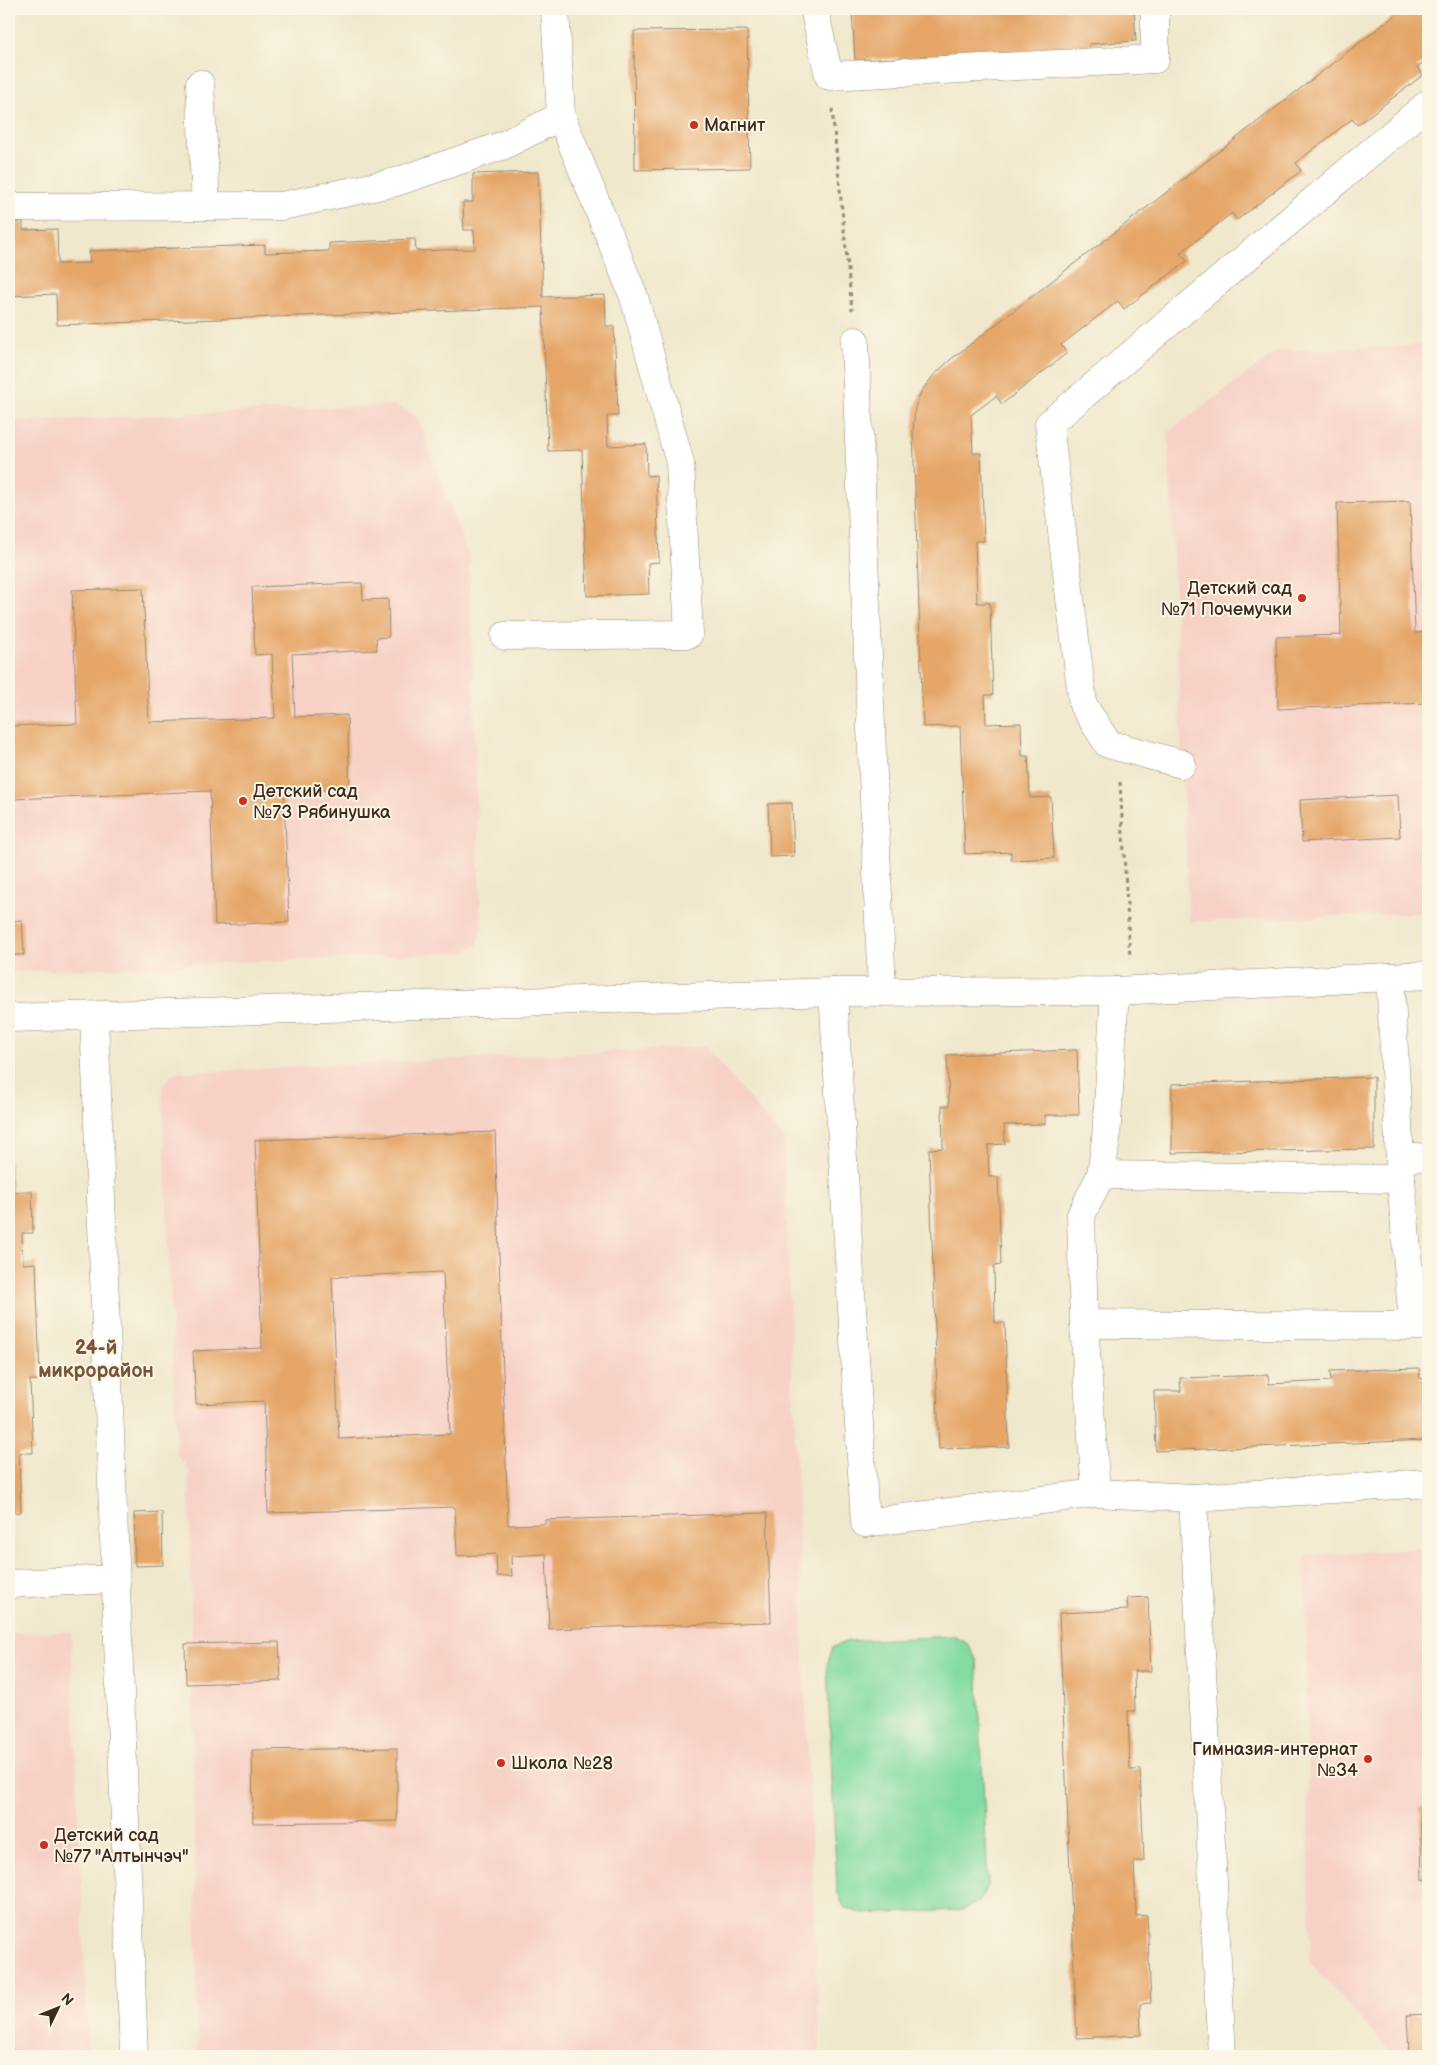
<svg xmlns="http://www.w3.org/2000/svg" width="1437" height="2065" font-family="'Balsamiq Sans',sans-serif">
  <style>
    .built { fill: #f7d1c6 }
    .green { fill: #81dba2; stroke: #5e8260 }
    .building { fill: #e5a667; fill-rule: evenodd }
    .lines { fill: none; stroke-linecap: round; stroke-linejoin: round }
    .minor-casing { stroke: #968975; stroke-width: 29 }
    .path { stroke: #968975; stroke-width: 3; stroke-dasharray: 4 4; stroke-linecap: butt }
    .minor { stroke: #fff; stroke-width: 28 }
    .poi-dot { fill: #c8321e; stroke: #fcf5e5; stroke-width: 2 }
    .labels { text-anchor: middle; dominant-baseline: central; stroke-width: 4; stroke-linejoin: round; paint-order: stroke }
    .poi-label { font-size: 18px; fill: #3b2a1e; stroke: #fcf5e5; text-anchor: start }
    .quarter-label { font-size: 20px; font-weight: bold; fill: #765538; stroke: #fcf5e5 }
  </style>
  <rect width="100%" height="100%" fill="#fcf5e5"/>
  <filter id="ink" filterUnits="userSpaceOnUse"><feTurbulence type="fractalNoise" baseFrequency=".02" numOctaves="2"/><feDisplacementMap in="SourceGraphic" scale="10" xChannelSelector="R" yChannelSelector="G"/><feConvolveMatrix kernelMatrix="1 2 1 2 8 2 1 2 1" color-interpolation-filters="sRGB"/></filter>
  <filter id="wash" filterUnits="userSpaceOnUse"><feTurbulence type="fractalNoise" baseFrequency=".0096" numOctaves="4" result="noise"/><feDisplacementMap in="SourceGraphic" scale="20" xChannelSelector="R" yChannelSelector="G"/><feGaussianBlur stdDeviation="1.12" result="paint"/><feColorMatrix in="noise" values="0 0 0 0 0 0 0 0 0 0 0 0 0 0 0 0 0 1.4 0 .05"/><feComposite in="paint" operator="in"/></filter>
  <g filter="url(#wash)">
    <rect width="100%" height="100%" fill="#f0e8cc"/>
    <g class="built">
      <path d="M 1428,345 L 1428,913 L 1189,922 L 1168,432 L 1278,351 Z"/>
      <path d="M 393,405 L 417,416 L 469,558 L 481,928 L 478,944 L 463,953 L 9,972 L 9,422 Z"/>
      <path d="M 706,1047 L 783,1139 L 820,2056 L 198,2056 L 189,1469 L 177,1455 L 162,1087 L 173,1073 Z"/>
      <path d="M 1428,1548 L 1428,2056 L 1394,2056 L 1310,1963 L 1305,1555 Z"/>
      <path d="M 71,1632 L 88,2056 L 9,2056 L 9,1633 Z"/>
    </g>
    <path class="green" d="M 953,1636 L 968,1644 L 977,1661 L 988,1883 L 980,1901 L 962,1910 L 862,1914 L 844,1907 L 837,1891 L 827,1665 L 833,1647 L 848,1641 Z"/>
    <g id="blocks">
      <g class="building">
        <path d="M 852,9 L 1134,9 L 1136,41 L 1089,44 L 1089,50 L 855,60 Z"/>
        <path d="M 1403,9 L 1428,9 L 1428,59 L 1417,67 L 1423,75 L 1357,125 L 1352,119 L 1296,163 L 1301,171 L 1237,220 L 1232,213 L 1180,253 L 1187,261 L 1124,309 L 1118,301 L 1061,345 L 1067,353 L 1002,404 L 996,396 L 971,415 L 973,453 L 981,453 L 984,541 L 975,541 L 977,603 L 990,603 L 993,695 L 985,695 L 986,724 L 1021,723 L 1022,756 L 1028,756 L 1030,798 L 1051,797 L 1054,858 L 1011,860 L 1011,852 L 965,854 L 960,726 L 923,727 L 913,431 L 915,408 L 921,392 L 933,376 L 950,360 Z"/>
        <path d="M 747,30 L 750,168 L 635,170 L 634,31 Z"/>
        <path d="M 538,172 L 543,297 L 605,295 L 606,326 L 614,326 L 618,416 L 607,416 L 608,446 L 646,444 L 647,476 L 656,475 L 659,562 L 648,563 L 649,594 L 587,596 L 582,450 L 548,451 L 543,307 L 57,325 L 56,294 L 9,296 L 9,222 L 23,221 L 23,230 L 57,229 L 58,264 L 90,263 L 89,251 L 265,245 L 265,253 L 329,251 L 329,243 L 415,239 L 416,251 L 475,249 L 474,230 L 464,230 L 463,202 L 473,202 L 473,174 Z"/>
        <path d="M 1410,501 L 1415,633 L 1428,632 L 1428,703 L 1278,709 L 1276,637 L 1341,635 L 1337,503 Z"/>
        <path d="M 362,583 L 363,600 L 388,599 L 389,637 L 376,638 L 377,650 L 292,654 L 295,717 L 347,715 L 350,789 L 284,792 L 289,922 L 215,925 L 210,791 L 12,799 L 9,726 L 77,724 L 72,590 L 143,588 L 149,722 L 275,718 L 272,654 L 255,655 L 252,587 Z"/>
        <path d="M 1398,795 L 1400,837 L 1302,842 L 1300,800 Z"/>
        <path d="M 792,803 L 794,856 L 770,857 L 768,804 Z"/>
        <path d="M 22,920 L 24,955 L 9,955 L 9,921 Z"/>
        <path d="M 1077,1050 L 1079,1115 L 1045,1115 L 1045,1124 L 1004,1125 L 1005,1144 L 988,1145 L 989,1177 L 998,1177 L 1001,1265 L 994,1266 L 995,1323 L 1005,1323 L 1009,1447 L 939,1449 L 929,1149 L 943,1148 L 942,1106 L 949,1106 L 947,1055 Z"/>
        <path d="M 1374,1077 L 1374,1149 L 1172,1153 L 1172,1084 Z"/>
        <path d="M 495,1132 L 508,1525 L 545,1524 L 545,1520 L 767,1513 L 771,1622 L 549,1629 L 546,1554 L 511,1556 L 512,1576 L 497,1576 L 496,1554 L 457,1556 L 455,1507 L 268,1513 L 264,1401 L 196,1404 L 193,1351 L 262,1348 L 255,1140 ZM 443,1272 L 450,1434 L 339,1439 L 332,1277 Z"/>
        <path d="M 9,1153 L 12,1192 L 32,1191 L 33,1233 L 22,1233 L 23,1264 L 36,1263 L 40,1380 L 30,1380 L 33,1453 L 19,1453 L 21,1512 L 9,1513 Z"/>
        <path d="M 1419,1368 L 1420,1379 L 1428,1378 L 1428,1440 L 1156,1451 L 1154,1391 L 1181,1391 L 1180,1378 L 1268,1375 L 1269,1384 L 1331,1381 L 1330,1371 Z"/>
        <path d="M 162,1512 L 163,1565 L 135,1566 L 134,1513 Z"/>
        <path d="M 1148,1597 L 1151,1671 L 1134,1671 L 1135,1711 L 1128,1711 L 1130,1770 L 1140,1769 L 1144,1861 L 1134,1861 L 1136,1916 L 1147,1915 L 1151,2003 L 1140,2004 L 1141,2035 L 1077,2038 L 1059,1613 L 1128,1610 L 1127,1598 Z"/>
        <path d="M 279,1642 L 281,1681 L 186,1684 L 185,1644 Z"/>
        <path d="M 397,1748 L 397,1821 L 253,1823 L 252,1750 Z"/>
        <path d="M 1420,1806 L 1428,1806 L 1428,1879 L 1422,1880 Z"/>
        <path d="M 1428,2014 L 1428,2052 L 1409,2053 L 1407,2015 Z"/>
      </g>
    </g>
  </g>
  <g filter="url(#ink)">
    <use href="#blocks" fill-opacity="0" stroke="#968975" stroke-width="1"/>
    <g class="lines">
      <defs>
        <g id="minor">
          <path d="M 814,9 L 829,76 L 1155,59 L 1155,9"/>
          <path d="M 200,84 L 206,206"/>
          <path d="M 9,207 L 282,206 L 396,182 L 504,145 L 561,116 L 555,9"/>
          <path d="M 855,341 L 882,992"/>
          <path d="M 505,636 L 689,634 L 680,463 L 634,297 L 561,116"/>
          <path d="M 1182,764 L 1108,744 L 1083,705 L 1049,424 L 1428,104"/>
          <path d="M 1390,977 L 1401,1179 L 1413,1325"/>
          <path d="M 833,992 L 865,1523 L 1096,1493 L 1084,1324 L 1081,1215 L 1101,1175 L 1106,1139 L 1115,991"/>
          <path d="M 94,1016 L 134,2056"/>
          <path d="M 9,1018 L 833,992 L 1115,991 L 1428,975"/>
          <path d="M 1401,1156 L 1428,1158"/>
          <path d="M 1101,1175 L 1401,1179"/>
          <path d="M 1084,1324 L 1428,1326"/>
          <path d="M 1096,1493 L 1193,1498 L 1222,2056"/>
          <path d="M 1193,1498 L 1428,1483"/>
          <path d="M 9,1584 L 115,1579"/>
        </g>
      </defs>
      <use href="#minor" class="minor-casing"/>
      <g class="path">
        <path d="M 832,109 L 852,310"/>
        <path d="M 1120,782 L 1130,958"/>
      </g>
      <use href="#minor" class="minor"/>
    </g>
  </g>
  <g class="poi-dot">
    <circle cx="694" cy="125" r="5"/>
    <circle cx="1302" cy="598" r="5"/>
    <circle cx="243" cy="801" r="5"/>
    <circle cx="1368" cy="1759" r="5"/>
    <circle cx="501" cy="1763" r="5"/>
    <circle cx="44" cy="1845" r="5"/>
  </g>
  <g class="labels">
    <g class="poi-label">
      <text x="704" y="125">Магнит</text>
      <text x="1292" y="588" text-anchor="end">Детский сад<tspan x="1292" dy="21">№71 Почемучки</tspan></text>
      <text x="253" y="791">Детский сад<tspan x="253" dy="21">№73 Рябинушка</tspan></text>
      <text x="1358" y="1749" text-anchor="end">Гимназия-интернат<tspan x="1358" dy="21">№34</tspan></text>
      <text x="511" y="1763">Школа №28</text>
      <text x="54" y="1835">Детский сад<tspan x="54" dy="21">№77 "Алтынчэч"</tspan></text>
    </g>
    <g class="quarter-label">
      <text x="96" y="1348">24-й<tspan x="96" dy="23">микрорайон</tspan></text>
    </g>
  </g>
  <rect width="1437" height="2065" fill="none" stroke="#fcf5e5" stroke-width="30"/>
  <g transform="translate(58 2008) rotate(47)" stroke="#fcf5e5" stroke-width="4" paint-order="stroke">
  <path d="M0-4L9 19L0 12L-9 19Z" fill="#3b2a1e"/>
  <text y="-8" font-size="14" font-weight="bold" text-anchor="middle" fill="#3b2a1e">N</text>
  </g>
</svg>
